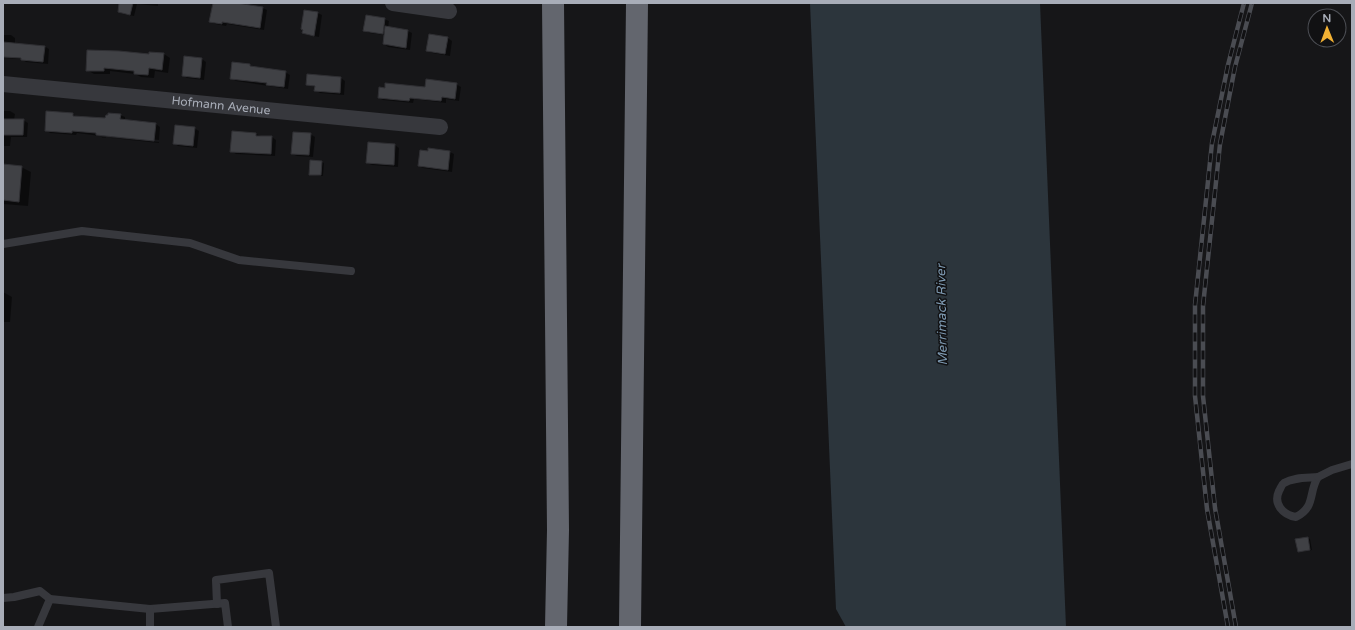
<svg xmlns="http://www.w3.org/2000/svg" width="1355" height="630" font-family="'Varela Round',sans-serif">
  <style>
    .water { fill: #2c353c }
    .shadow { fill: #0007 }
    .building { fill: #404145; stroke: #303034 }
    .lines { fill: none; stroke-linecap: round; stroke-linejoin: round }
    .service { stroke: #37383d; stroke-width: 8 }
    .minor { stroke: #37383d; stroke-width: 16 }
    .motorway { stroke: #63666e; stroke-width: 22 }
    .rail-casing { stroke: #4a4c52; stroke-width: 4.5 }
    .rail { stroke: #111113; stroke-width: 3; stroke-dasharray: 9; stroke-linecap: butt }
    .labels { text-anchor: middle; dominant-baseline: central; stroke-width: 3; stroke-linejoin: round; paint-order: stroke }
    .street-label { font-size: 12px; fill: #a8adb8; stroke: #111113 }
    .water-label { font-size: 13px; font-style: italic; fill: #7f9bb3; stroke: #111113 }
  </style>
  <rect width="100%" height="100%" fill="#161618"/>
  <path class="water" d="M 810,3 L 1040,3 L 1066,627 L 846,627 L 836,609 Z"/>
  <g class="shadow">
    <path d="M 120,3 L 158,3 L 158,6 L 137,4 L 134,16 L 123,14 L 119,12 Z"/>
    <path d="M 214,3 L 231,3 L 263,8 L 267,10 L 264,30 L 227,24 L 226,26 L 215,24 L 211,22 Z"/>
    <path d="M 318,13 L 322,15 L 319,37 L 308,35 L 304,33 Z"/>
    <path d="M 384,19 L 389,21 L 388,28 L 408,31 L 412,33 L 410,50 L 388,47 L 384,44 L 385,35 L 369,33 L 365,30 Z"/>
    <path d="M 3,35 L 11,35 L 15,38 L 15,44 L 44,46 L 49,49 L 48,64 L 26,62 L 21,59 L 3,58 Z"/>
    <path d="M 448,38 L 452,41 L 450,56 L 432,53 L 427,51 Z"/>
    <path d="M 150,53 L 164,54 L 170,58 L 168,73 L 155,71 L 154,78 L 141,77 L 135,74 L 110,71 L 110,74 L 94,74 L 87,70 L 150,55 Z"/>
    <path d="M 202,59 L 206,62 L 204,80 L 187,78 L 183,75 Z"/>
    <path d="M 250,65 L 255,68 L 285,72 L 290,75 L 288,89 L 236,81 L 231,78 Z"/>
    <path d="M 341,78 L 345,81 L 344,95 L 320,93 L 315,90 L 315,87 L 307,84 Z"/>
    <path d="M 456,84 L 461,87 L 459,101 L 446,99 L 446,103 L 414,99 L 413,103 L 383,100 L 379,98 L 386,89 L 426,88 Z"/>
    <path d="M 3,111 L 10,111 L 15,114 L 14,120 L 23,120 L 28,123 L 27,137 L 11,137 L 10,146 L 3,146 Z"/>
    <path d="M 73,114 L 77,117 L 106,120 L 120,115 L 125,117 L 125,121 L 156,124 L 160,127 L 159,140 L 98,134 L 100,136 L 77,133 L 76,135 L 50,133 L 46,130 Z"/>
    <path d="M 194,128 L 199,131 L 197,148 L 178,146 L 174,143 Z"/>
    <path d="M 256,134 L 261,136 L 272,137 L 276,140 L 275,156 L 236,154 L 231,151 Z"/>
    <path d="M 310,134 L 315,137 L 313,157 L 297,156 L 292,154 Z"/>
    <path d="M 101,137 L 159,142 L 159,143 L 102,137 Z"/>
    <path d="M 395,145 L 399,148 L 398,167 L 372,165 L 367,163 Z"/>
    <path d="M 450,152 L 454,154 L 452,172 L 423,168 L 419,166 Z"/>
    <path d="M 322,162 L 324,163 L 323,176 L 310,174 Z"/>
    <path d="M 3,165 L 21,167 L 31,172 L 28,206 L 3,204 Z"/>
    <path d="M 3,292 L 12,297 L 10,322 L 3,322 Z"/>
    <path d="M 1308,538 L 1310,539 L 1312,550 L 1301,552 L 1299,551 Z"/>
  </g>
  <g class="building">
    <path d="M 119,3 L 133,3 L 130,15 L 118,12 Z"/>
    <path d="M 213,3 L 237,3 L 263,7 L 260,28 L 222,22 L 222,24 L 209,22 Z"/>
    <path d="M 304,10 L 318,12 L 314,36 L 302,33 L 303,30 L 301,29 Z"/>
    <path d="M 366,15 L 385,18 L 383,34 L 363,31 Z"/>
    <path d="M 385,26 L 408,30 L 406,48 L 383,44 Z"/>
    <path d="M 429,34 L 448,37 L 445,54 L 426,51 Z"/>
    <path d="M 3,42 L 45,46 L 43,62 L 21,60 L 21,58 L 3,57 Z"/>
    <path d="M 87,50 L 119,51 L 149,54 L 149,52 L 164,53 L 162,70 L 149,68 L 148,75 L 134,74 L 134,71 L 104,68 L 104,71 L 86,71 Z"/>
    <path d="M 184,56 L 202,58 L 200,78 L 182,76 Z"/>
    <path d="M 232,62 L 250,64 L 250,66 L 286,71 L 284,87 L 266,85 L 267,83 L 230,79 Z"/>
    <path d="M 307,74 L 341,77 L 340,93 L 314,91 L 315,86 L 306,85 Z"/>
    <path d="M 426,79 L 457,83 L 455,99 L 442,97 L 441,101 L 410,98 L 409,101 L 378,98 L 379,87 L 385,88 L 385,83 L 425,87 Z"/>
    <path d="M 46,111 L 73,113 L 73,116 L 105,118 L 106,115 L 108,115 L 108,113 L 121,114 L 120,119 L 156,123 L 154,141 L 96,135 L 96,133 L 72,131 L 72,133 L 45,131 Z"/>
    <path d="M 3,119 L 24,119 L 23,135 L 3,135 Z"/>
    <path d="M 175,125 L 195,127 L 193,146 L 173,144 Z"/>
    <path d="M 232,131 L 256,133 L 256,136 L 272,136 L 271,154 L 230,152 Z"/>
    <path d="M 293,132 L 311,133 L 309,155 L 291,154 Z"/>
    <path d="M 368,142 L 395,144 L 394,165 L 366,163 Z"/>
    <path d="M 428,148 L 450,151 L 448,170 L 418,166 L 420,150 L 428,151 Z"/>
    <path d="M 310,160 L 322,161 L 321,175 L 309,175 Z"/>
    <path d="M 3,164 L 22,166 L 19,202 L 3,200 Z"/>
    <path d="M 1308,537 L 1310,550 L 1298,552 L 1295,539 Z"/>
  </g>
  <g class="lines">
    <g class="service">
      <path d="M 3,244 L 82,231 L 190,243 L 239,260 L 351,271"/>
      <path d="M 1318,477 C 1308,493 1316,507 1296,517 C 1283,515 1273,504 1279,491 C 1281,488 1281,485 1284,483 C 1294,477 1307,478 1318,477 Z"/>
      <path d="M 1318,477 L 1332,470 L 1352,464"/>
      <path d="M 3,598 L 14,597 L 40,591 L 50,599 L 38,627"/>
      <path d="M 50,599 L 150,609 L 225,603 L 228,627"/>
      <path d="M 217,604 L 216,580 L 269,573 L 276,627"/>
      <path d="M 150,609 L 150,627"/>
    </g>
    <g class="minor">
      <path d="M 393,3 L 449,11"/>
      <path id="s1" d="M 3,84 C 149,97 294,114 440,127"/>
    </g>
    <g class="motorway">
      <path d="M 553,3 L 558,530 L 556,627"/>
      <path d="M 630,627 L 637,3"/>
    </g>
    <defs>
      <g id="rail">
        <path d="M 1228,627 L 1207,509 L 1195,396 L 1195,305 L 1212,143 L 1228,65 L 1244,3"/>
        <path d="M 1236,627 L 1215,508 L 1203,396 L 1203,306 L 1220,144 L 1235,67 L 1252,3"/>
      </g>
    </defs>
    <use href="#rail" class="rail-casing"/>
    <use href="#rail" class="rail"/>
  </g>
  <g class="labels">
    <g class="street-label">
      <text stroke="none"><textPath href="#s1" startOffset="219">Hofmann Avenue</textPath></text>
    </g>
    <g class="water-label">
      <text transform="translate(942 315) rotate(-91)">Merrimack River</text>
    </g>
  </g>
  <rect width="1355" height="630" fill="none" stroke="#a8adb8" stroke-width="8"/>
  <g transform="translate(1327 28) rotate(359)"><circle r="19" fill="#111113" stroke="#4d4f55"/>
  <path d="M0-3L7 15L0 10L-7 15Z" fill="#f2b134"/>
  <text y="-6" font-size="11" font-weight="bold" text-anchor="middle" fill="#a8adb8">N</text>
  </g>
</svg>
